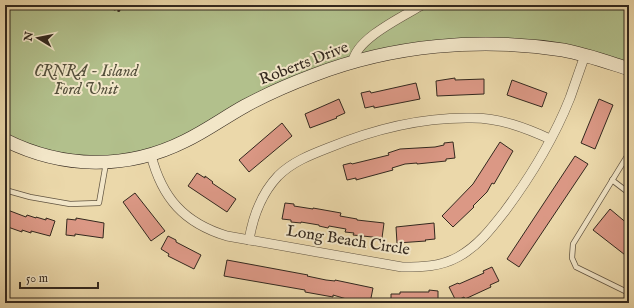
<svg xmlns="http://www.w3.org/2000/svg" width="634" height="308" font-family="'IM FELL English',serif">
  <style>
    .green { fill: #b2c08c; stroke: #727455 }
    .building { fill: #db9885; stroke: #33281e }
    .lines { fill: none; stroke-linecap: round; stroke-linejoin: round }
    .lane-casing { stroke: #615441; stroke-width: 6 }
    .street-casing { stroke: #615441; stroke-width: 10 }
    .secondary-casing { stroke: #33281e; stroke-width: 14 }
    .path { stroke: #33281e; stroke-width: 2; stroke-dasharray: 3 2; stroke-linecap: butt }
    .lane { stroke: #f2e6c8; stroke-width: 4.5 }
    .street { stroke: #f2e6c8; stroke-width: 9 }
    .secondary { stroke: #f2e6c8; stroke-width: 13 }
    .labels { text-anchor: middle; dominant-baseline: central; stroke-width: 4; stroke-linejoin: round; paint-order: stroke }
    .street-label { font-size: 16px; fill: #33281e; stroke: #f2e6c8 }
    .park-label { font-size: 16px; font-style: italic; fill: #534e3a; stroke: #f2e6c8 }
  </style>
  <rect width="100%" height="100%" fill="#ebd8aa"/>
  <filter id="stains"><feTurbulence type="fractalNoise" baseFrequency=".005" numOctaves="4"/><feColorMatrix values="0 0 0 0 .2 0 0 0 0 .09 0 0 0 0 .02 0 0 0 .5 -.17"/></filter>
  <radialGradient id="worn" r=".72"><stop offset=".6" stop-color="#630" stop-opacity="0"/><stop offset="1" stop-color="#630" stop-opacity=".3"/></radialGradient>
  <path class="green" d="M 5,5 L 629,5 L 629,68 L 529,47 L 418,49 L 329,69 L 141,158 L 63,159 L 5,141 Z"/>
  <g class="building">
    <path d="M 455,78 L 455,80 L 484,79 L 484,94 L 437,96 L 436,81 Z"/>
    <path d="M 512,80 L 547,93 L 542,107 L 507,95 Z"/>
    <path d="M 416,83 L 420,99 L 374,108 L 374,106 L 365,108 L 361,93 L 370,91 L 371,93 Z"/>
    <path d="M 339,99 L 345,113 L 336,117 L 337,118 L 310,128 L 305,114 Z"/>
    <path d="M 599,99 L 613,105 L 595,149 L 581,143 Z"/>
    <path d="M 282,123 L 292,136 L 249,172 L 239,160 Z"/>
    <path d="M 453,142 L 455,158 L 446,159 L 446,161 L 417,164 L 417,163 L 405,164 L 392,168 L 393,170 L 356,180 L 356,178 L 347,180 L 343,165 L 351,163 L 352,164 L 389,155 L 388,153 L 400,149 L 435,147 L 444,145 L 444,143 Z"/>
    <path d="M 500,142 L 513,151 L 494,184 L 492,183 L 487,192 L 473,206 L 474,207 L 453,227 L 442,216 L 473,184 Z"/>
    <path d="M 575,156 L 588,164 L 519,267 L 507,259 Z"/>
    <path d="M 197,173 L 205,178 L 205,176 L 213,182 L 212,183 L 236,199 L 227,212 L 188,186 Z"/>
    <path d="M 135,193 L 165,231 L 151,241 L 123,202 Z"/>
    <path d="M 285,203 L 294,204 L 294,206 L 313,209 L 313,208 L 341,213 L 340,216 L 357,219 L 357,220 L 384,223 L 382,238 L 353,235 L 354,233 L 345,232 L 346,229 L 329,226 L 328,228 L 319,226 L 319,225 L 301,222 L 301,223 L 291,222 L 291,220 L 282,219 Z"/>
    <path d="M 5,209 L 26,217 L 27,215 L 36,218 L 36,217 L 46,220 L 46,218 L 55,221 L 50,236 L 31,231 L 31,233 L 22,230 L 22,232 L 5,226 Z"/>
    <path d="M 610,209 L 629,225 L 629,258 L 593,230 Z"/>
    <path d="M 76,218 L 104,223 L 103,238 L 75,234 L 75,236 L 66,235 L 67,219 L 76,220 Z"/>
    <path d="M 434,223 L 435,239 L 425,240 L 426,241 L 397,243 L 396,227 Z"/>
    <path d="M 168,236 L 176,240 L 176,242 L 201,255 L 194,269 L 168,256 L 169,254 L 161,249 Z"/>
    <path d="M 227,260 L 308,275 L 307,276 L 326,280 L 335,281 L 335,280 L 373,288 L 370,303 L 360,303 L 333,295 L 333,297 L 305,292 L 305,290 L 224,276 Z"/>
    <path d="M 492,267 L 499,281 L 490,285 L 491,287 L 465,299 L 464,297 L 456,301 L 449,287 L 458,283 L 459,284 L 484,273 L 483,271 Z"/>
    <path d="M 429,290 L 438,291 L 438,303 L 391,303 L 391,294 L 400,294 L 400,292 L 429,292 Z"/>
  </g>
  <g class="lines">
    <defs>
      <g id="lane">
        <path d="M 629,153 L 573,244 L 572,258 L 576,267 L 629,293"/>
        <path d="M 612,180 L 629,193"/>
        <path d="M 5,190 L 30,197 L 70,204 L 99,203 L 106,163"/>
      </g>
      <g id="street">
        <path d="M 353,62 C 355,39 404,16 422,5"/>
        <path d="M 151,155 C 162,198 184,223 227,236 L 402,267 C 421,267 440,267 458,257 C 478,246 491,229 505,211 C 531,176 554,138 570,98 C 575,84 580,69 585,55"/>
        <path d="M 249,240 C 253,216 261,194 278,176 C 292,162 310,155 328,148 C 374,129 423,117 472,118 C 500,118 526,128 550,139"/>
      </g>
      <path id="secondary" d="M 5,140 C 63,169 127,170 185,141 C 206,131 225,117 245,106 C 267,94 290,84 314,75 C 392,45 480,37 563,50 C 585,54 607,62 629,69"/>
    </defs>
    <use href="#lane" class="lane-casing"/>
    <use href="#street" class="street-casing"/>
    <use href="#secondary" class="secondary-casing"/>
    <path class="path" d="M 110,5 L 111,8 L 119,11 L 123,5"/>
    <use href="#lane" class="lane"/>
    <use href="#street" class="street"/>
    <use href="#secondary" class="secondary"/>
  </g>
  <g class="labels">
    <g class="street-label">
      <text transform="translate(304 64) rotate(-21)">Roberts Drive</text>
      <text transform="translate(348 241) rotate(9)">Long Beach Circle</text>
    </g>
    <g class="park-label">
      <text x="86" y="72">CRNRA - Island<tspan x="86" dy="18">Ford Unit</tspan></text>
    </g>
  </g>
  <rect width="634" height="308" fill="none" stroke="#ebd8aa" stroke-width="20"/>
  <rect x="6" y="6" width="622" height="296" fill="none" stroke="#33281e" stroke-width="2"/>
  <rect x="10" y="10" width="614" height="288" fill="none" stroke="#33281e"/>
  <g transform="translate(38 38) rotate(280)" stroke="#f2e6c8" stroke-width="3" paint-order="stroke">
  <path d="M0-3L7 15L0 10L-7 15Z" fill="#33281e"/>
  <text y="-6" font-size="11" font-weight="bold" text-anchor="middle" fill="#33281e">N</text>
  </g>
  <path d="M20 282v6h78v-6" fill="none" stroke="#33281e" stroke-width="2"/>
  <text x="26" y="282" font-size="12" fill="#33281e" stroke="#f2e6c8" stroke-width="3" paint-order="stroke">50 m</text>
  <rect width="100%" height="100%" filter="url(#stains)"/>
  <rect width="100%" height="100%" fill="url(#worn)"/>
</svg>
